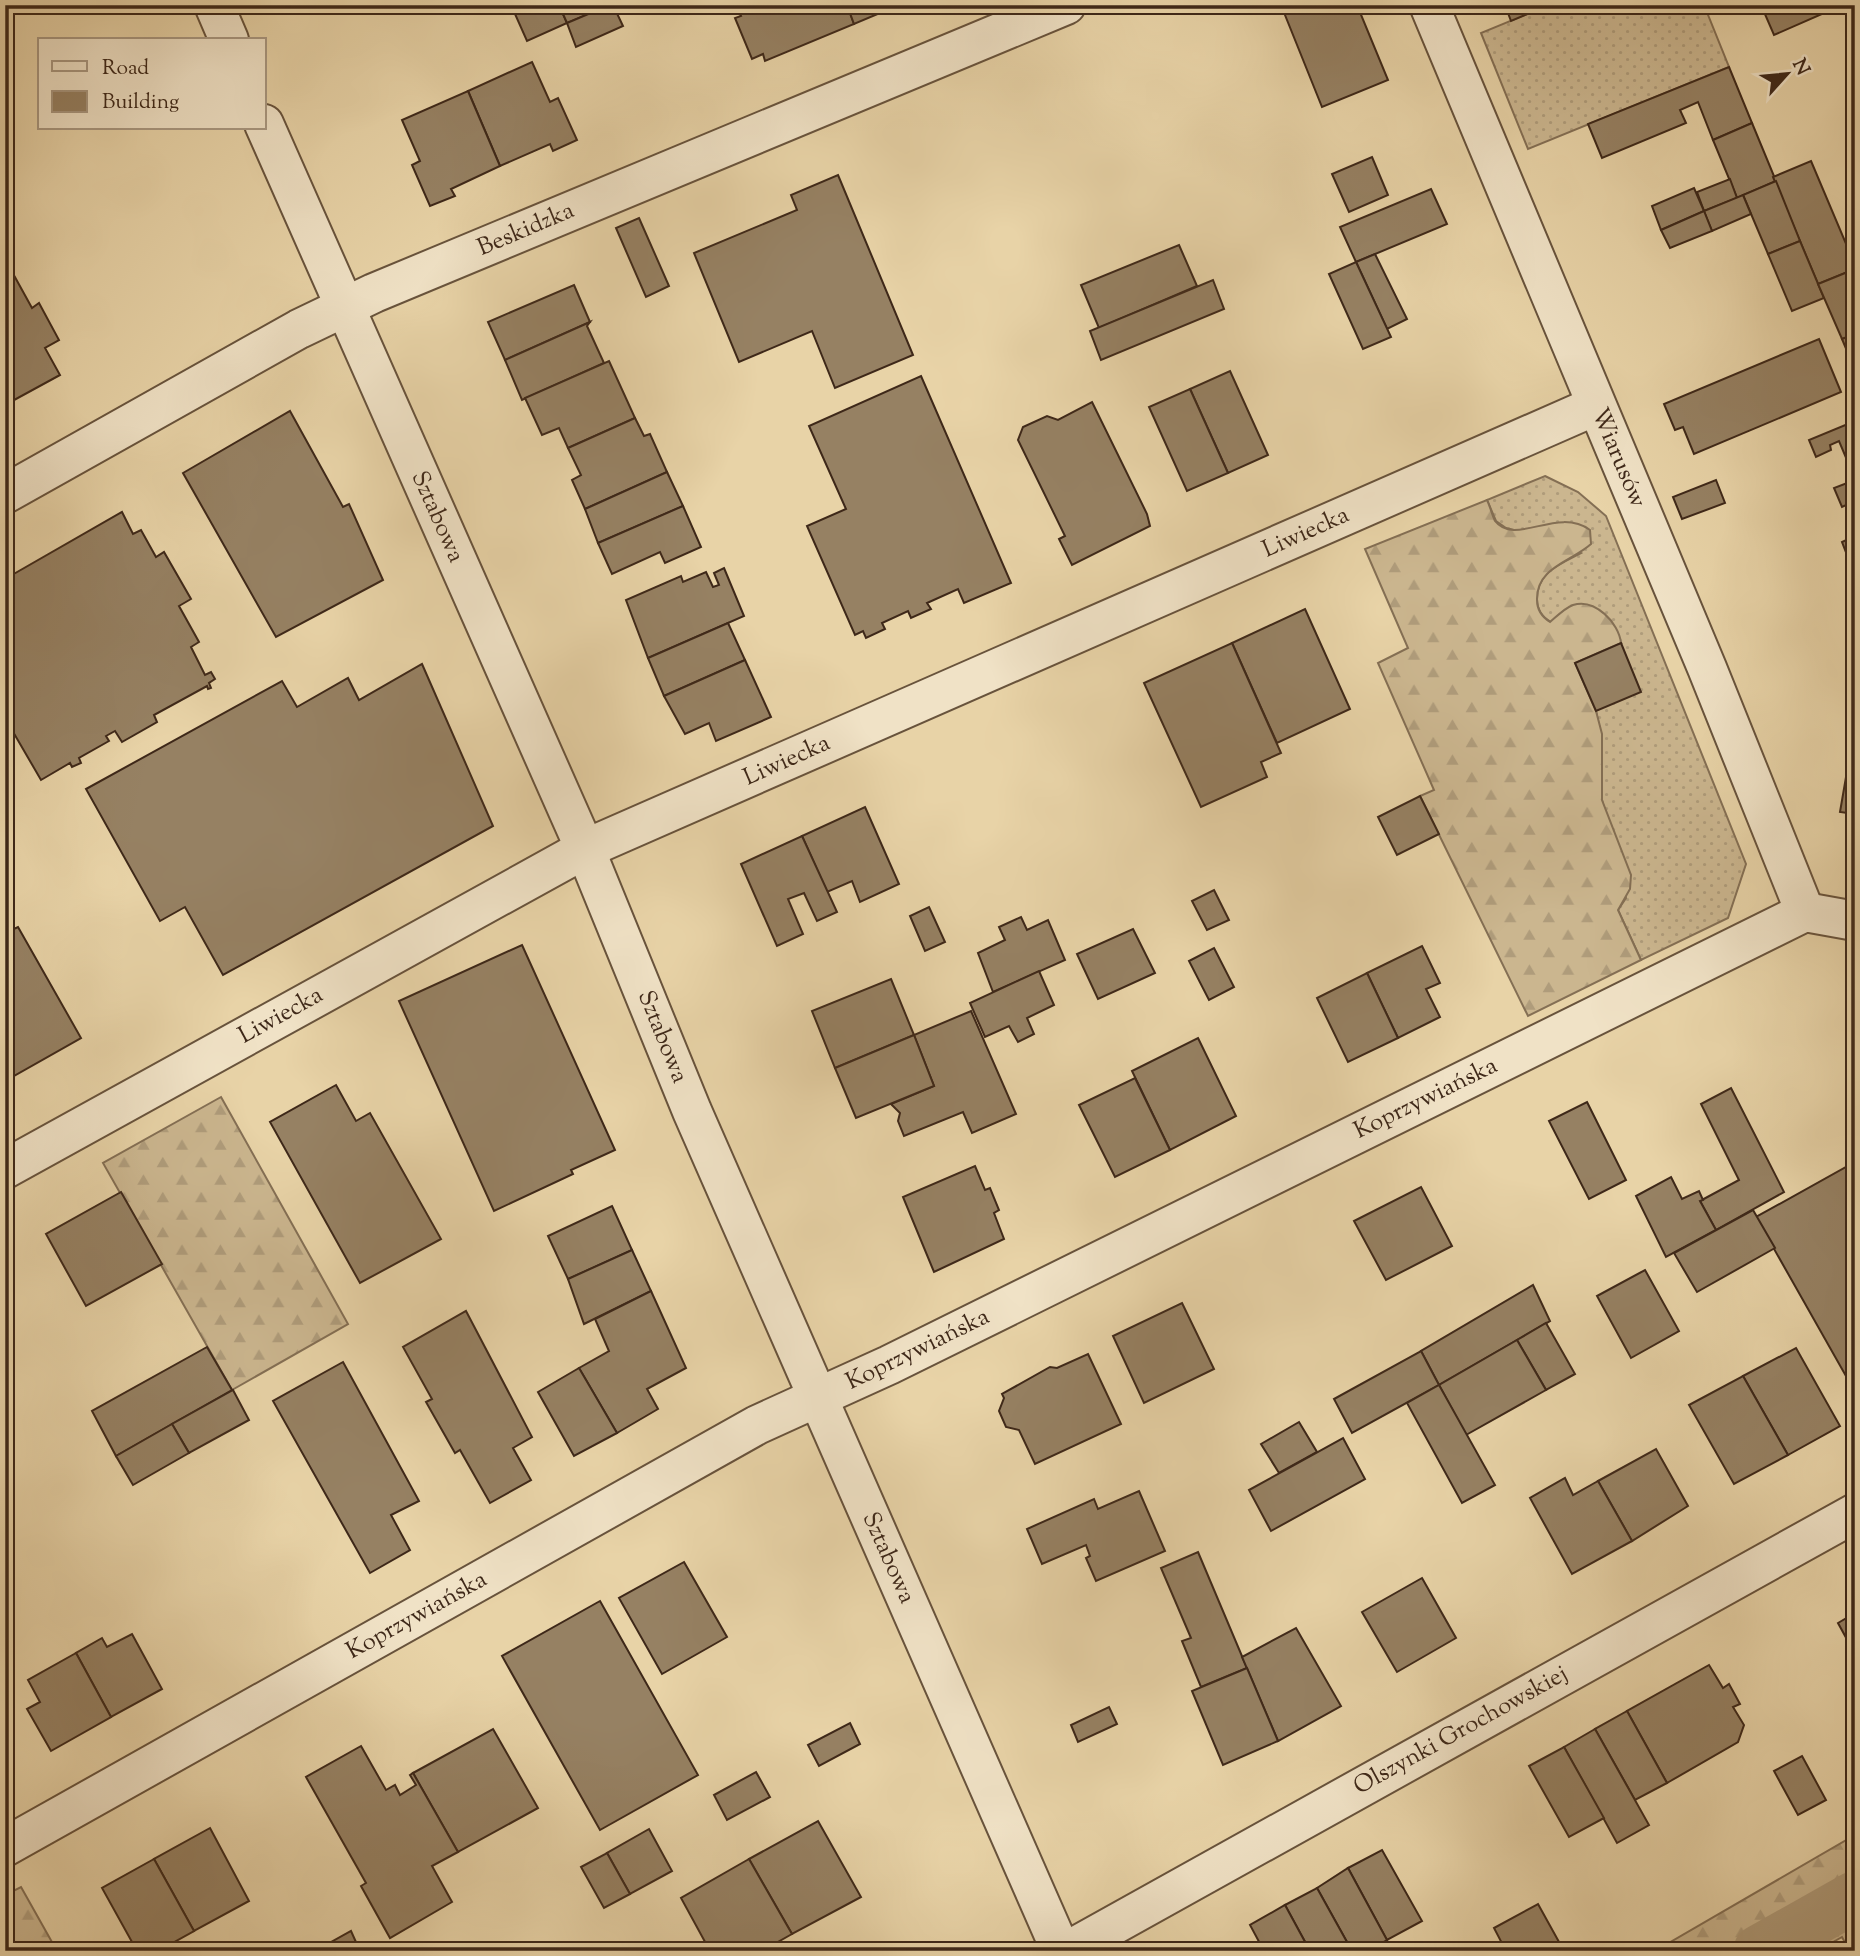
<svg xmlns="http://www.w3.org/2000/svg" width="1860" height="1956" font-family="'Sorts Mill Goudy',serif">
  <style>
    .grass { fill: url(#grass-dots); stroke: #846f54; stroke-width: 2 }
    .forest { fill: url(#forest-firs); stroke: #846f54; stroke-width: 2 }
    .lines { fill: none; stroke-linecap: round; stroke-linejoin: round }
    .canal { stroke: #ae9977; stroke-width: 52 }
    .building { fill: #968163; stroke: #3e2819; stroke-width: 2 }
    .street-casing { stroke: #68533c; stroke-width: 42 }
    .street { stroke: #f0e2c6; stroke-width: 38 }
    .labels { text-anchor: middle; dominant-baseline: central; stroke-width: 5; stroke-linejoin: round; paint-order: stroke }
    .street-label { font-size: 24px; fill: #3e2819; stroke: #f0e2c6 }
  </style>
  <defs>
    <pattern id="grass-dots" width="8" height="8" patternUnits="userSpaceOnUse" patternTransform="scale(1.75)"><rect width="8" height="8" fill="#cbb68f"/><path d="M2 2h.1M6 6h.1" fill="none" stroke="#af9c7b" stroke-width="1.8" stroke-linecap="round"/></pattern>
    <pattern id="forest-firs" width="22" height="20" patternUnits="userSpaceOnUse" patternTransform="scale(1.75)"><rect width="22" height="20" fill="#cbb68f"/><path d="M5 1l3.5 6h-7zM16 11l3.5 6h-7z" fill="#af9c7b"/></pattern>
  </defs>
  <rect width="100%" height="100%" fill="#e8d3a7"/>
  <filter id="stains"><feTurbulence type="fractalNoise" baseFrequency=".00286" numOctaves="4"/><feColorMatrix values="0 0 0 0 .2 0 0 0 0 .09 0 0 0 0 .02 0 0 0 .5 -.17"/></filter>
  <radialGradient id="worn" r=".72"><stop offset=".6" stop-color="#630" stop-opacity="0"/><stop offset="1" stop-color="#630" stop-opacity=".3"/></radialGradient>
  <g class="grass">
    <path d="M 1549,5 L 1704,5 L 1729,67 L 1528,149 L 1481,33 Z"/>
    <path d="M 1545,476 L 1578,492 L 1606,516 L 1746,864 L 1728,918 L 1641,960 L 1618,910 L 1626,898 L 1602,800 L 1601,734 L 1596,711 L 1575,663 L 1621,643 L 1565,610 L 1551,622 C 1542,617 1537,609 1537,599 C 1537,572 1560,564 1581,553 L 1532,528 L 1518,531 L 1506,528 L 1496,521 L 1487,500 Z"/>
    <path d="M 1855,1885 L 1855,1944 L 1848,1948 L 1842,1937 L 1817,1951 L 1739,1951 Z"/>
  </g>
  <g class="forest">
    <path d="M 1487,500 C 1490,506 1492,515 1495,521 C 1515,547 1557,506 1590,530 L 1591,544 C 1571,562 1536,567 1537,600 C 1537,610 1542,617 1550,622 C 1557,616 1565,608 1573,605 C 1595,598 1619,623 1621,643 L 1575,663 L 1596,711 L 1602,734 L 1602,800 L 1631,875 L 1630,889 L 1618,910 L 1641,960 L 1528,1016 L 1420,796 L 1434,790 L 1378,663 L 1408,648 L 1365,549 Z"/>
    <path d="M 221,1097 L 348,1324 L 232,1390 L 103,1163 Z"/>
    <path d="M 1855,1835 L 1855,1885 L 1739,1951 L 1655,1951 Z"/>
    <path d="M 21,1887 L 57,1951 L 5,1951 L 5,1895 Z"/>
  </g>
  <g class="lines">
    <path class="canal" d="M 1759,1951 L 1855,1897"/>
  </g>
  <g class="building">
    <path d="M 511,5 L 559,5 L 567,23 L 527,41 Z"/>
    <path d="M 559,5 L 596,5 L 598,10 L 567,23 Z"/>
    <path d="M 596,5 L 613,5 L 623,26 L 576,47 L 567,23 L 598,10 Z"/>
    <path d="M 736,5 L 847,5 L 854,24 L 765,61 L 763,54 L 752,59 L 735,18 L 741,16 Z"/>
    <path d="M 847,5 L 899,5 L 854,24 Z"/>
    <path d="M 1281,5 L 1357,5 L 1388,80 L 1322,107 Z"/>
    <path d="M 1505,5 L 1549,5 L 1511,21 Z"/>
    <path d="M 1761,5 L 1840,5 L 1840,6 L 1774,35 Z"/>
    <path d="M 532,62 L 550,102 L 558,98 L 577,140 L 553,151 L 550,144 L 500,166 L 468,91 Z"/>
    <path d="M 1729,67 L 1752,123 L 1713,140 L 1698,102 L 1680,110 L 1686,123 L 1602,158 L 1588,124 Z"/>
    <path d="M 468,91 L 500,166 L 451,189 L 455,196 L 430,206 L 412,165 L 420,161 L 402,120 Z"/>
    <path d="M 1752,123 L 1776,181 L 1737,198 L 1713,140 Z"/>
    <path d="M 1372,157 L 1388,195 L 1349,212 L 1332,174 Z"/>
    <path d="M 1811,161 L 1855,265 L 1855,269 L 1818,284 L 1773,177 Z"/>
    <path d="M 838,175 L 913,355 L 835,388 L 812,331 L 739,362 L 694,253 L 797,210 L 791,195 Z"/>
    <path d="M 1730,179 L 1737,198 L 1704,211 L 1697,192 Z"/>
    <path d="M 1776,181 L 1800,241 L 1768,254 L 1743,195 Z"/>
    <path d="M 1694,188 L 1704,211 L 1661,230 L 1652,206 Z"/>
    <path d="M 1431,189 L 1447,224 L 1356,262 L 1340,227 Z"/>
    <path d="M 1743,195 L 1751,214 L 1712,231 L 1704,211 Z"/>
    <path d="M 1704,211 L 1712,231 L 1670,248 L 1661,230 Z"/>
    <path d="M 639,218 L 669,286 L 646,297 L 616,228 Z"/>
    <path d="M 1800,241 L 1824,298 L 1792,311 L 1768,254 Z"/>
    <path d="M 1179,245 L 1197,286 L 1099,328 L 1081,285 Z"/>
    <path d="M 1375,254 L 1407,319 L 1387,329 L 1356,262 Z"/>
    <path d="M 5,259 L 32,308 L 39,303 L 59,340 L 45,348 L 60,375 L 5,405 Z"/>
    <path d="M 1356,262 L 1391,337 L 1363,349 L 1329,274 Z"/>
    <path d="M 1855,269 L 1855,334 L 1842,339 L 1818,284 Z"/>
    <path d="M 1213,280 L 1224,309 L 1101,360 L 1090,331 Z"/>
    <path d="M 574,285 L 590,322 L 505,360 L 488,322 Z"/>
    <path d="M 590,322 L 587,326 L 604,363 L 522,400 L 505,360 Z"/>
    <path d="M 1855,334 L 1855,370 L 1842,339 Z"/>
    <path d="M 1819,339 L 1841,392 L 1694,454 L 1683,427 L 1675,430 L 1664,404 Z"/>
    <path d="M 609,361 L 635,418 L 568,448 L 559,428 L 542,435 L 525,398 Z"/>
    <path d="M 1230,371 L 1268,455 L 1228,473 L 1190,389 Z"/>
    <path d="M 921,376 L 1011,583 L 964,603 L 958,589 L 927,603 L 931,609 L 911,618 L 908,611 L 882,623 L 885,629 L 866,638 L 863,631 L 855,635 L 807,526 L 846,509 L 809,426 Z"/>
    <path d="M 1190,389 L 1228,473 L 1187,491 L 1149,407 Z"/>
    <path d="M 1092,402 L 1147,514 L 1150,526 L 1072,565 L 1059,539 L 1065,536 L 1018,440 L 1023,427 L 1047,416 L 1058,420 Z"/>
    <path d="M 290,411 L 343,507 L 349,504 L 383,580 L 276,637 L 183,473 Z"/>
    <path d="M 635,418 L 644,436 L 650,434 L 667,472 L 585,509 L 572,480 L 581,475 L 568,448 Z"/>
    <path d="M 1855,421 L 1855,479 L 1839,441 L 1830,445 L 1831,450 L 1816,457 L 1809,440 Z"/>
    <path d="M 667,472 L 683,506 L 598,543 L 585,509 Z"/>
    <path d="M 1716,480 L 1725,503 L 1682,519 L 1673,497 Z"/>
    <path d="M 1855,480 L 1855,501 L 1842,507 L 1834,488 Z"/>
    <path d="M 683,506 L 701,547 L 665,563 L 660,552 L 612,574 L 598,543 Z"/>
    <path d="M 122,512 L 133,534 L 141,530 L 156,557 L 164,552 L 191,599 L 179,606 L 199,642 L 191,647 L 205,675 L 211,672 L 215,679 L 209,683 L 211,688 L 208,689 L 207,686 L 154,715 L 157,722 L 122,742 L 115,731 L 106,736 L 109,741 L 79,758 L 81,763 L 72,767 L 70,763 L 41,780 L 5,718 L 5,579 Z"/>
    <path d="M 1855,524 L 1855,557 L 1849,560 L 1842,542 L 1853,537 L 1849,527 Z"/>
    <path d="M 724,568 L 744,616 L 648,658 L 626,600 L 681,576 L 683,582 L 706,572 L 713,587 L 719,585 L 714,573 Z"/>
    <path d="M 1305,609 L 1350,709 L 1277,743 L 1232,643 Z"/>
    <path d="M 728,623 L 745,660 L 664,696 L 648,658 Z"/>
    <path d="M 1232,643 L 1281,753 L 1261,762 L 1267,777 L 1201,807 L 1144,683 Z"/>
    <path d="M 1621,643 L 1641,692 L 1596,711 L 1575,663 Z"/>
    <path d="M 745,660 L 771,717 L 716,741 L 709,723 L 685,734 L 664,696 Z"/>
    <path d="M 422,664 L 493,826 L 223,975 L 185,907 L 160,921 L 86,789 L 282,681 L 297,707 L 348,678 L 359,700 Z"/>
    <path d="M 1851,748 L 1855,749 L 1855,814 L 1840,812 Z"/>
    <path d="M 1420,796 L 1439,834 L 1397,855 L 1378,817 Z"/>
    <path d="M 865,807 L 899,884 L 860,902 L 852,881 L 827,892 L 802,836 Z"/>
    <path d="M 802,836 L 837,912 L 817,921 L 804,893 L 788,899 L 803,934 L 777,946 L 741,864 Z"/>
    <path d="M 1214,890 L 1229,920 L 1207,930 L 1192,901 Z"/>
    <path d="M 929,907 L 945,942 L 925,951 L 910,916 Z"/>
    <path d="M 1021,917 L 1027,930 L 1048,920 L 1065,960 L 993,992 L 978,953 L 1005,940 L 999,927 Z"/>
    <path d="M 18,927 L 81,1038 L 5,1081 L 5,933 Z"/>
    <path d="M 1133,929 L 1155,973 L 1098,999 L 1077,954 Z"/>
    <path d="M 522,945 L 615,1150 L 571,1170 L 573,1174 L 494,1211 L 399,1001 Z"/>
    <path d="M 1422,946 L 1440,983 L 1426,989 L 1440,1017 L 1398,1038 L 1367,973 Z"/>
    <path d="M 1214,948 L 1234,987 L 1209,1000 L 1189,961 Z"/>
    <path d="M 1039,971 L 1054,1005 L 1027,1018 L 1034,1034 L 1018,1042 L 1009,1026 L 985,1037 L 970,1003 Z"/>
    <path d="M 1367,973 L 1398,1038 L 1348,1062 L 1317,998 Z"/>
    <path d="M 891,979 L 914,1035 L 835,1068 L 812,1011 Z"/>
    <path d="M 971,1011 L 1016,1114 L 972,1133 L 963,1112 L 904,1136 L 898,1121 L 900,1113 L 891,1104 L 934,1086 L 914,1035 Z"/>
    <path d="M 914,1035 L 934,1086 L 856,1118 L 835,1068 Z"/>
    <path d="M 1198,1038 L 1236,1116 L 1170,1150 L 1132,1071 Z"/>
    <path d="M 1135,1078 L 1170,1150 L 1115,1177 L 1079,1105 Z"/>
    <path d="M 336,1085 L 356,1121 L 370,1113 L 441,1239 L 360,1283 L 270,1122 Z"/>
    <path d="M 1731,1088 L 1784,1192 L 1716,1230 L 1700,1201 L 1739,1180 L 1701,1104 Z"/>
    <path d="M 1587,1102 L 1626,1180 L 1589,1199 L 1549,1121 Z"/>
    <path d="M 1855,1162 L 1855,1392 L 1756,1217 Z"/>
    <path d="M 975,1166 L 985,1190 L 990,1188 L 999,1210 L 994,1213 L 1004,1239 L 934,1272 L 903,1197 Z"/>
    <path d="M 1671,1177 L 1682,1199 L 1699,1191 L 1703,1200 L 1700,1201 L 1716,1230 L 1666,1257 L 1636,1196 Z"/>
    <path d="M 1421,1187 L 1452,1246 L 1386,1280 L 1354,1221 Z"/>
    <path d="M 121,1192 L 162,1264 L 86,1306 L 46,1234 Z"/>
    <path d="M 612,1206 L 632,1250 L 568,1279 L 548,1236 Z"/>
    <path d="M 1753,1210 L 1775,1248 L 1697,1292 L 1674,1253 Z"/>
    <path d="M 632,1250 L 651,1291 L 584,1324 L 568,1279 Z"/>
    <path d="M 1645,1270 L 1679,1331 L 1631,1358 L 1597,1296 Z"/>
    <path d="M 1533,1285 L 1550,1321 L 1439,1385 L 1421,1351 Z"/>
    <path d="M 651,1291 L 686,1368 L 647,1389 L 658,1409 L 617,1433 L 579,1368 L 609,1351 L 595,1319 Z"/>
    <path d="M 1182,1303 L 1214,1369 L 1144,1403 L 1113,1336 Z"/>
    <path d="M 466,1311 L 532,1437 L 513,1448 L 531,1480 L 490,1503 L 460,1450 L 455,1453 L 426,1402 L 432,1399 L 403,1347 Z"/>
    <path d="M 1546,1323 L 1575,1374 L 1546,1390 L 1517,1340 Z"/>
    <path d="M 1517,1340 L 1546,1390 L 1466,1435 L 1439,1385 Z"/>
    <path d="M 207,1347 L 232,1390 L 116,1456 L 92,1411 Z"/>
    <path d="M 1796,1348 L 1840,1426 L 1788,1455 L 1743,1376 Z"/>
    <path d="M 1421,1351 L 1439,1385 L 1352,1433 L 1334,1399 Z"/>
    <path d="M 1088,1354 L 1121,1424 L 1035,1464 L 1019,1430 L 1006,1427 L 999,1411 L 1004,1398 L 1002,1394 L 1050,1367 L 1057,1368 Z"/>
    <path d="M 343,1362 L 419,1501 L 391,1515 L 410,1550 L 370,1573 L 273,1401 Z"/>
    <path d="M 579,1368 L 617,1433 L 574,1456 L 538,1392 Z"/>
    <path d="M 1743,1376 L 1788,1455 L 1734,1484 L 1689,1405 Z"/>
    <path d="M 1439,1385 L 1495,1485 L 1462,1503 L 1407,1403 Z"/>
    <path d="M 233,1390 L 249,1420 L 189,1453 L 172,1424 Z"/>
    <path d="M 1299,1422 L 1317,1452 L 1279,1473 L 1261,1444 Z"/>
    <path d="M 172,1424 L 189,1453 L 133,1485 L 116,1456 Z"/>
    <path d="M 1343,1438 L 1365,1479 L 1271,1531 L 1249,1490 Z"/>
    <path d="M 1656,1449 L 1688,1506 L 1632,1541 L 1598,1481 Z"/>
    <path d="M 1565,1478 L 1573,1495 L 1598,1481 L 1632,1541 L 1572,1574 L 1530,1498 Z"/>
    <path d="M 1139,1491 L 1165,1551 L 1096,1581 L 1086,1558 L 1090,1556 L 1086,1545 L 1042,1564 L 1027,1529 L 1094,1499 L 1098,1509 Z"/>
    <path d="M 1198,1552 L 1247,1668 L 1201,1687 L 1182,1641 L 1191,1638 L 1161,1568 Z"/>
    <path d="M 684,1562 L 727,1637 L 662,1674 L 619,1598 Z"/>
    <path d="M 1422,1578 L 1456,1638 L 1397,1672 L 1362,1612 Z"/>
    <path d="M 600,1601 L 698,1775 L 600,1830 L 502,1656 Z"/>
    <path d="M 1855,1613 L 1855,1654 L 1838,1623 Z"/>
    <path d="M 1296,1628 L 1341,1706 L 1278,1741 L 1242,1657 Z"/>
    <path d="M 132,1634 L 162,1689 L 111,1717 L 76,1653 L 102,1638 L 107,1647 Z"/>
    <path d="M 76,1653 L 111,1717 L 51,1751 L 27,1709 L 40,1702 L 28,1680 Z"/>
    <path d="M 1709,1665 L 1723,1688 L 1729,1684 L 1740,1704 L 1733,1707 L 1744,1725 L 1738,1742 L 1667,1783 L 1627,1711 Z"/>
    <path d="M 1247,1668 L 1278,1741 L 1223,1765 L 1192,1691 Z"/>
    <path d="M 1109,1707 L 1117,1724 L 1078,1742 L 1071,1725 Z"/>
    <path d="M 1627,1711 L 1667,1783 L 1635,1800 L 1595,1729 Z"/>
    <path d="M 850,1723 L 860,1744 L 819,1766 L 808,1745 Z"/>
    <path d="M 493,1729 L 538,1808 L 458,1852 L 413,1773 Z"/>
    <path d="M 1595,1729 L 1649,1825 L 1617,1843 L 1564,1747 Z"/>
    <path d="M 361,1746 L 386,1790 L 395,1785 L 400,1795 L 416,1785 L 410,1775 L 413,1773 L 458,1852 L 432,1866 L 452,1902 L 390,1938 L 361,1886 L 366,1883 L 306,1777 Z"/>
    <path d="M 1564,1747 L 1604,1818 L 1569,1837 L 1529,1766 Z"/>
    <path d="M 1802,1756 L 1826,1800 L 1798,1815 L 1774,1771 Z"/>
    <path d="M 756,1772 L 770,1797 L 727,1820 L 714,1795 Z"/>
    <path d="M 818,1821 L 861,1897 L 792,1934 L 749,1859 Z"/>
    <path d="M 210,1828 L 249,1901 L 194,1931 L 154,1859 Z"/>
    <path d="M 649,1829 L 672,1871 L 630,1894 L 607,1853 Z"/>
    <path d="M 1382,1850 L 1422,1921 L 1387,1940 L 1348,1868 Z"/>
    <path d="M 607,1853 L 630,1894 L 604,1908 L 581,1867 Z"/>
    <path d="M 154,1859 L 194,1931 L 158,1951 L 137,1951 L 102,1888 Z"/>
    <path d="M 749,1859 L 792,1934 L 762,1951 L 710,1951 L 681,1898 Z"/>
    <path d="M 1348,1868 L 1387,1940 L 1368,1951 L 1352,1951 L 1317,1888 Z"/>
    <path d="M 1317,1888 L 1352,1951 L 1310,1951 L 1285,1905 Z"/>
    <path d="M 1538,1904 L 1564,1951 L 1506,1951 L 1494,1928 Z"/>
    <path d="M 1285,1905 L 1310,1951 L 1264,1951 L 1250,1925 Z"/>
    <path d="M 351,1931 L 360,1951 L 315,1951 Z"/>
  </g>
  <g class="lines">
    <defs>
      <g id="street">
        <path d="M 214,5 L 229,40"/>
        <path d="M 1429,5 L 1707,668 L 1805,912"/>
        <path d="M 264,124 L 585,849 L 692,1111 L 1061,1951"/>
        <path d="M 5,494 L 299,329 L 374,293 L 1066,5"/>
        <path d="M 5,1169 L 585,849 L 1595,406"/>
        <path d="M 5,1847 L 757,1425 L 889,1365 L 1805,912 L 1855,921"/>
        <path d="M 1067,1951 L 1855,1513"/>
      </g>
    </defs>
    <use href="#street" class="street-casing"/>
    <use href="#street" class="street"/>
  </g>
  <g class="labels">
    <g class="street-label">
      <text transform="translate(526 230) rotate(-23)">Beskidzka</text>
      <text transform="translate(1618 458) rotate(67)">Wiarusów</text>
      <text transform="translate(437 517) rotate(66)">Sztabowa</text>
      <text transform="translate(1306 533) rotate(-24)">Liwiecka</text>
      <text transform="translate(787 761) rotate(-24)">Liwiecka</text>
      <text transform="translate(281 1016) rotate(-29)">Liwiecka</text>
      <text transform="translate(662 1037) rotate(68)">Sztabowa</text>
      <text transform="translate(1426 1099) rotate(-26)">Koprzywiańska</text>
      <text transform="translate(918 1350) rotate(-26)">Koprzywiańska</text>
      <text transform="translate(888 1558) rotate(66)">Sztabowa</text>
      <text transform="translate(417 1616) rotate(-29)">Koprzywiańska</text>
      <text transform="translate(1461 1731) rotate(-29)">Olszynki Grochowskiej</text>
    </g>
  </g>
  <rect width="1860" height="1956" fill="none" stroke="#e8d3a7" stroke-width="28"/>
  <rect x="7" y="7" width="1846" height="1942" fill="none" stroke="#3e2819" stroke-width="3.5"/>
  <rect x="14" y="14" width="1832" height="1928" fill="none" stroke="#3e2819" stroke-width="2"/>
  <rect x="38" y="38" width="228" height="91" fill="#f0e2c6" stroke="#a99881" stroke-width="2"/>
  <rect x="52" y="61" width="35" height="10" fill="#f0e2c6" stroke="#a99881" stroke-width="2"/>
  <text x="102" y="74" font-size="21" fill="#3e2819">Road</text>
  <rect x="52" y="91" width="35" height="21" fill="#968163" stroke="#a99881" stroke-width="2"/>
  <text x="102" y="108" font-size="21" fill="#3e2819">Building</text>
  <g transform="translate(1787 74) rotate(63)" stroke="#f0e2c6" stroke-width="5" paint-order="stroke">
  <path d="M0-5L12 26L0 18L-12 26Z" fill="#3e2819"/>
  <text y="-10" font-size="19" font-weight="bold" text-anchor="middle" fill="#3e2819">N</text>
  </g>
  <rect width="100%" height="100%" filter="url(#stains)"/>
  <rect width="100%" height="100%" fill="url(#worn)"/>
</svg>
